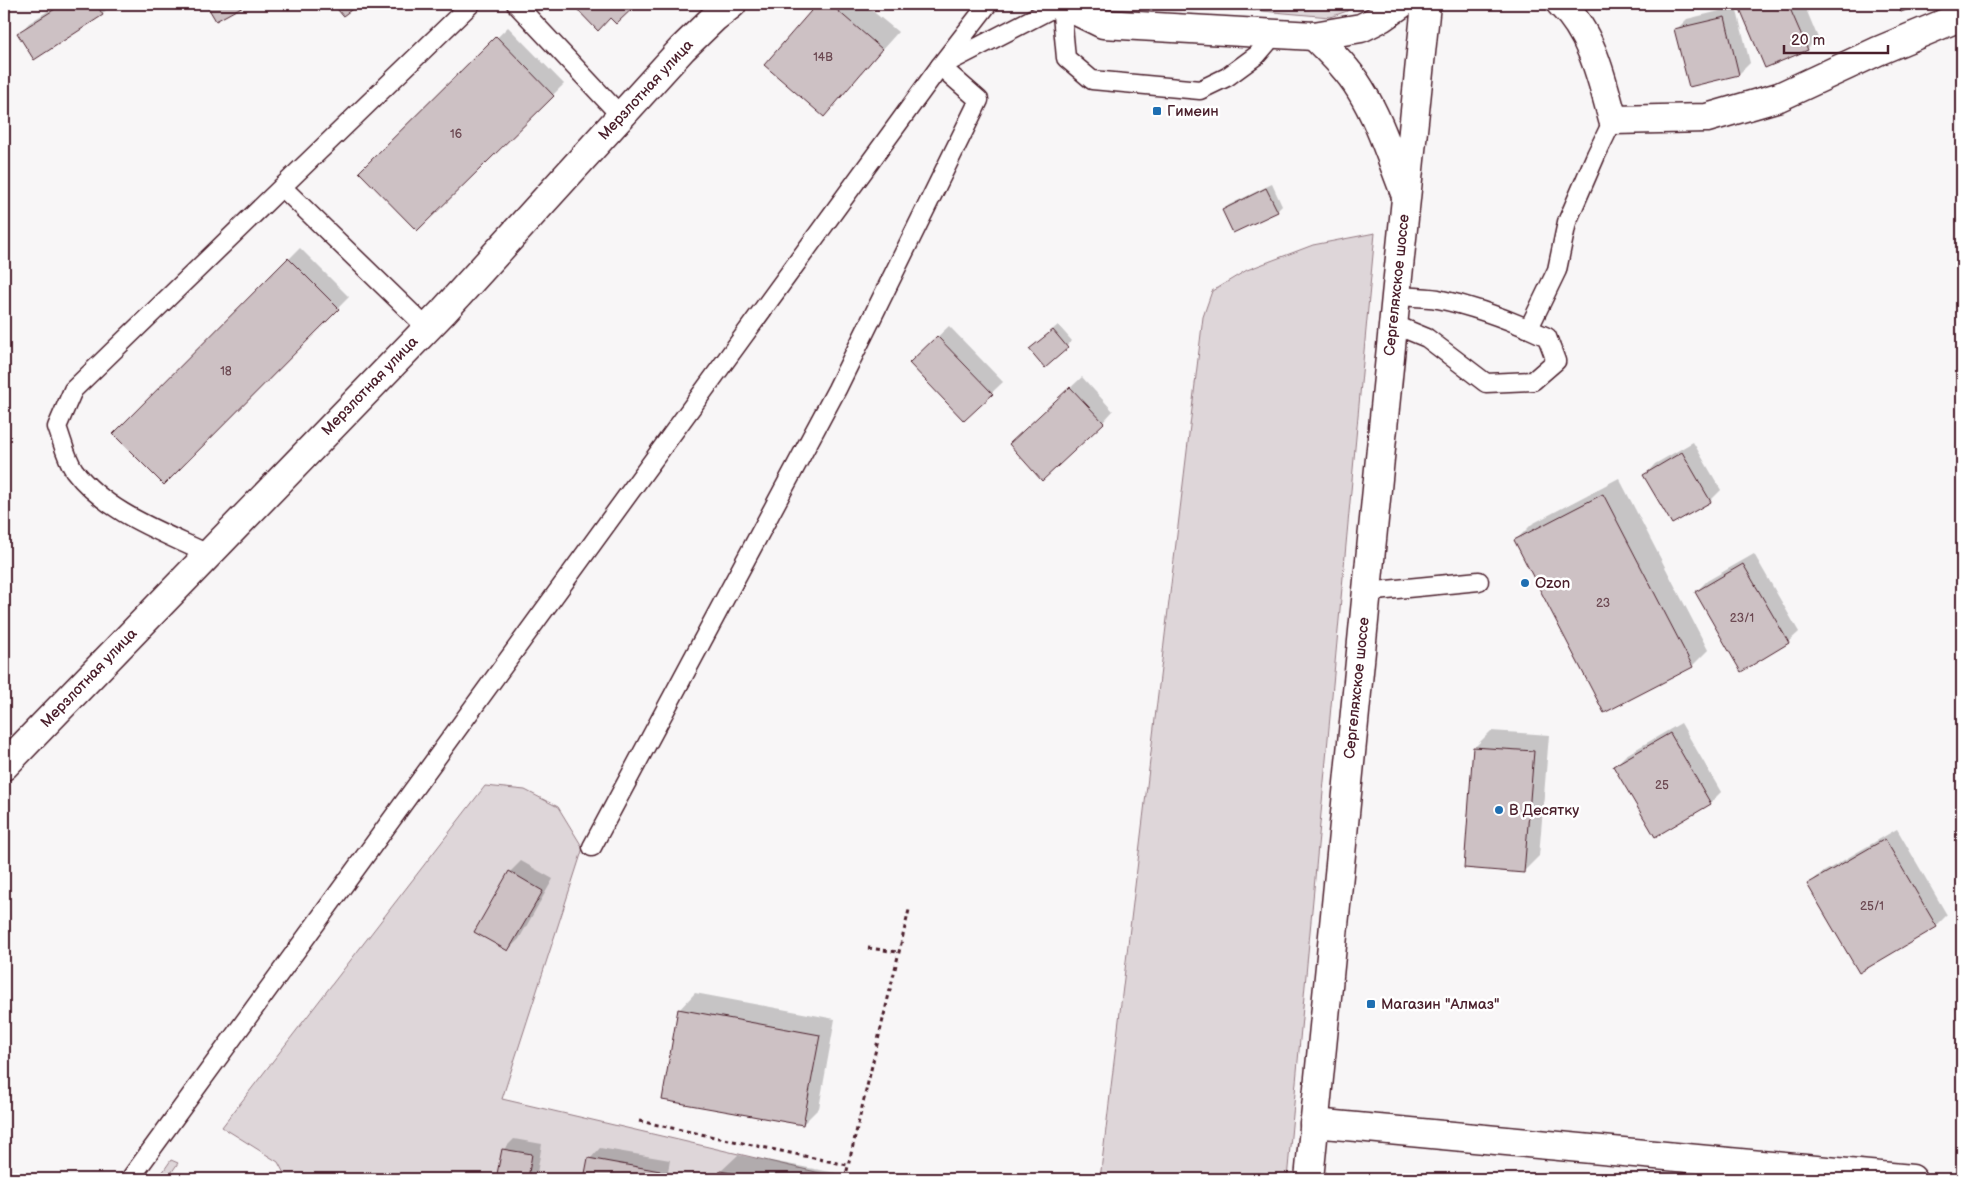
<svg xmlns="http://www.w3.org/2000/svg" width="1966" height="1183" font-family="'Balsamiq Sans',sans-serif">
  <style>
    .green { fill: #ded6d9; stroke: #947a82 }
    .shadow { fill: #0003 }
    .building { fill: #cdc1c4; stroke: #4a1f2b }
    .lines { fill: none; stroke-linecap: round; stroke-linejoin: round }
    .service-casing { stroke: #4a1f2b; stroke-width: 21 }
    .minor-casing { stroke: #4a1f2b; stroke-width: 31 }
    .secondary-casing { stroke: #4a1f2b; stroke-width: 31 }
    .path { stroke: #4a1f2b; stroke-width: 3; stroke-dasharray: 4 4; stroke-linecap: butt }
    .service { stroke: #fff; stroke-width: 18 }
    .minor { stroke: #fff; stroke-width: 28 }
    .secondary { stroke: #fff; stroke-width: 28 }
    .poi-dot { fill: #1f6fb2; stroke: #fff; stroke-width: 2 }
    .labels { text-anchor: middle; dominant-baseline: central; stroke-width: 5; stroke-linejoin: round; paint-order: stroke }
    .number-label { font-size: 12px; fill: #6b4851 }
    .street-label { font-size: 15px; fill: #4a1f2b; stroke: #fff }
    .poi-label { font-size: 15px; fill: #4a1f2b; stroke: #fff; text-anchor: start }
  </style>
  <rect width="100%" height="100%" fill="#f8f6f7"/>
  <filter id="ink" filterUnits="userSpaceOnUse"><feTurbulence type="fractalNoise" baseFrequency=".02" numOctaves="2"/><feDisplacementMap in="SourceGraphic" scale="10" xChannelSelector="R" yChannelSelector="G"/><feConvolveMatrix kernelMatrix="1 2 1 2 8 2 1 2 1" color-interpolation-filters="sRGB"/></filter>
  <g filter="url(#ink)">
    <g class="green">
      <path d="M 1183,4 L 1356,4 L 1347,11 L 1330,17 Z"/>
      <path d="M 1375,233 L 1287,1179 L 1100,1179 L 1203,317 L 1212,291 L 1247,270 L 1313,245 Z"/>
      <path d="M 485,786 L 525,790 L 558,807 L 583,848 L 502,1099 L 846,1179 L 287,1179 L 278,1162 L 222,1127 Z"/>
      <path d="M 171,1160 L 178,1163 L 167,1179 L 158,1179 Z"/>
    </g>
    <g class="shadow">
      <path d="M 59,4 L 113,4 L 102,14 L 19,34 L 29,23 Z"/>
      <path d="M 573,4 L 635,4 L 616,23 L 611,17 L 598,29 Z"/>
      <path d="M 819,4 L 864,4 L 898,32 L 824,115 L 766,64 Z"/>
      <path d="M 1740,4 L 1804,4 L 1818,38 L 1807,49 L 1765,66 Z"/>
      <path d="M 1736,7 L 1750,63 L 1739,74 L 1676,30 L 1687,19 Z"/>
      <path d="M 508,27 L 564,84 L 417,229 L 360,172 Z"/>
      <path d="M 1272,184 L 1282,206 L 1277,211 L 1223,210 L 1229,205 Z"/>
      <path d="M 300,248 L 349,297 L 164,483 L 115,434 Z"/>
      <path d="M 1058,325 L 1072,341 L 1045,366 L 1036,344 Z"/>
      <path d="M 949,326 L 1003,382 L 964,419 L 910,363 Z"/>
      <path d="M 1082,377 L 1113,411 L 1103,422 L 1021,434 Z"/>
      <path d="M 1693,442 L 1721,490 L 1710,501 L 1645,475 L 1655,464 Z"/>
      <path d="M 1619,478 L 1708,650 L 1692,666 L 1516,540 L 1532,524 Z"/>
      <path d="M 1754,554 L 1799,632 L 1788,642 L 1696,592 L 1707,581 Z"/>
      <path d="M 1681,723 L 1721,792 L 1710,803 L 1615,766 L 1626,755 Z"/>
      <path d="M 1491,731 L 1549,735 L 1539,856 L 1523,872 L 1465,867 L 1475,747 Z"/>
      <path d="M 1897,829 L 1947,915 L 1936,926 L 1809,884 L 1820,874 Z"/>
      <path d="M 521,861 L 553,879 L 519,939 L 508,950 L 510,872 Z"/>
      <path d="M 695,993 L 835,1019 L 819,1108 L 803,1124 L 679,1010 Z"/>
      <path d="M 514,1139 L 542,1144 L 536,1179 L 498,1179 L 503,1150 Z"/>
      <path d="M 600,1148 L 670,1160 L 667,1179 L 586,1179 L 590,1159 Z"/>
      <path d="M 738,1155 L 836,1173 L 835,1179 L 720,1179 L 721,1171 Z"/>
    </g>
    <g class="building">
      <path d="M 63,4 L 96,4 L 103,15 L 34,60 L 17,33 Z"/>
      <path d="M 206,4 L 247,4 L 216,21 Z"/>
      <path d="M 333,4 L 359,4 L 343,16 Z"/>
      <path d="M 572,4 L 637,4 L 616,24 L 610,18 L 598,31 Z"/>
      <path d="M 817,4 L 830,4 L 882,49 L 824,117 L 764,65 Z"/>
      <path d="M 1604,4 L 1627,4 L 1606,10 Z"/>
      <path d="M 1738,4 L 1788,4 L 1808,50 L 1765,68 Z"/>
      <path d="M 1898,4 L 1924,4 L 1901,12 Z"/>
      <path d="M 1725,17 L 1739,75 L 1689,87 L 1674,29 Z"/>
      <path d="M 496,36 L 554,96 L 417,231 L 359,172 Z"/>
      <path d="M 1266,188 L 1278,212 L 1233,233 L 1222,210 Z"/>
      <path d="M 288,258 L 339,309 L 164,485 L 113,434 Z"/>
      <path d="M 1053,330 L 1068,348 L 1045,368 L 1029,349 Z"/>
      <path d="M 937,336 L 993,394 L 964,421 L 909,363 Z"/>
      <path d="M 1070,387 L 1104,423 L 1042,481 L 1009,444 Z"/>
      <path d="M 1682,452 L 1711,502 L 1672,524 L 1643,475 Z"/>
      <path d="M 1603,494 L 1693,667 L 1604,713 L 1514,540 Z"/>
      <path d="M 1743,564 L 1789,643 L 1741,672 L 1695,592 Z"/>
      <path d="M 1670,733 L 1711,804 L 1655,837 L 1613,766 Z"/>
      <path d="M 1473,747 L 1534,751 L 1524,873 L 1464,868 Z"/>
      <path d="M 1885,839 L 1937,927 L 1859,973 L 1807,884 Z"/>
      <path d="M 509,871 L 543,891 L 508,951 L 474,932 Z"/>
      <path d="M 678,1009 L 820,1035 L 803,1125 L 662,1100 Z"/>
      <path d="M 502,1149 L 532,1154 L 528,1179 L 496,1179 Z"/>
      <path d="M 588,1158 L 660,1171 L 658,1179 L 584,1179 Z"/>
      <path d="M 720,1171 L 766,1179 L 719,1179 Z"/>
    </g>
    <g class="lines">
      <defs>
        <g id="service">
          <path d="M 516,4 L 621,116"/>
          <path d="M 1061,4 L 1066,58 L 1092,80 L 1200,90 L 1227,77 L 1257,55 L 1274,35"/>
          <path d="M 945,64 L 1061,4"/>
          <path d="M 282,187 L 471,4"/>
          <path d="M 1393,324 L 1427,338 L 1486,383 L 1533,381 L 1556,361 L 1547,337 C 1513,321 1476,307 1438,299 C 1424,297 1409,297 1396,296"/>
          <path d="M 1529,328 L 1557,270 L 1567,222 L 1596,155 L 1613,120"/>
          <path d="M 208,554 C 162,532 105,512 74,470 C 66,458 62,440 57,427 L 73,390 L 282,187 L 427,328"/>
          <path d="M 1366,592 L 1479,581"/>
          <path d="M 592,847 L 837,389 L 979,100 L 940,66"/>
          <path d="M 130,1179 L 940,66 L 988,4"/>
        </g>
        <g id="minor">
          <path d="M 1561,4 C 1592,33 1602,80 1613,120 L 1707,118 L 1779,97 L 1878,51 L 1962,16"/>
          <path d="M 4,766 L 443,312 L 682,49 L 714,18 L 732,4"/>
          <path d="M 1314,1123 L 1912,1179"/>
        </g>
        <g id="secondary">
          <path d="M 1062,4 L 1103,24 L 1314,36 L 1361,28 L 1381,18 L 1401,4"/>
          <path d="M 1314,36 C 1330,52 1348,69 1360,89 C 1380,121 1391,158 1405,193"/>
          <path d="M 1309,1179 L 1396,296 L 1426,4"/>
        </g>
      </defs>
      <use href="#service" class="service-casing"/>
      <use href="#minor" class="minor-casing"/>
      <use href="#secondary" class="secondary-casing"/>
      <g class="path">
        <path d="M 868,948 L 898,952"/>
        <path d="M 639,1121 L 847,1165"/>
        <path d="M 845,1179 L 909,910"/>
      </g>
      <use href="#service" class="service"/>
      <use href="#minor" class="minor"/>
      <use href="#secondary" class="secondary"/>
    </g>
  </g>
  <g class="poi-dot">
    <rect x="1152" y="106" width="10" height="10" rx="2.5"/>
    <circle cx="1525" cy="583" r="5"/>
    <circle cx="1499" cy="810" r="5"/>
    <rect x="1366" y="999" width="10" height="10" rx="2.5"/>
  </g>
  <g class="labels">
    <g class="number-label">
      <text x="823" y="57">14В</text>
      <text x="456" y="134">16</text>
      <text x="226" y="371">18</text>
      <text x="1603" y="603">23</text>
      <text x="1742" y="618">23/1</text>
      <text x="1662" y="785">25</text>
      <text x="1872" y="906">25/1</text>
    </g>
    <g class="street-label">
      <text transform="translate(646 90) rotate(-47)">Мерзлотная улица</text>
      <text transform="translate(1397 285) rotate(-84)">Сергеляхское шоссе</text>
      <text transform="translate(370 386) rotate(-46)">Мерзлотная улица</text>
      <text transform="translate(89 678) rotate(-46)">Мерзлотная улица</text>
      <text transform="translate(1357 688) rotate(-84)">Сергеляхское шоссе</text>
    </g>
    <g class="poi-label">
      <text x="1167" y="111">Гимеин</text>
      <text x="1535" y="583">Ozon</text>
      <text x="1509" y="810">В Десятку</text>
      <text x="1381" y="1004">Магазин "Алмаз"</text>
    </g>
  </g>
  <rect width="1966" height="1183" fill="none" stroke="#fff" stroke-width="20"/>
  <rect x="10" y="10" width="1946" height="1163" fill="none" stroke="#4a1f2b" stroke-width="2" filter="url(#ink)"/>
  <path d="M1784 45v8h104v-8" fill="none" stroke="#4a1f2b" stroke-width="2.5"/>
  <text x="1791" y="45" font-size="15" fill="#4a1f2b" stroke="#ffffff" stroke-width="4" paint-order="stroke">20 m</text>
</svg>
